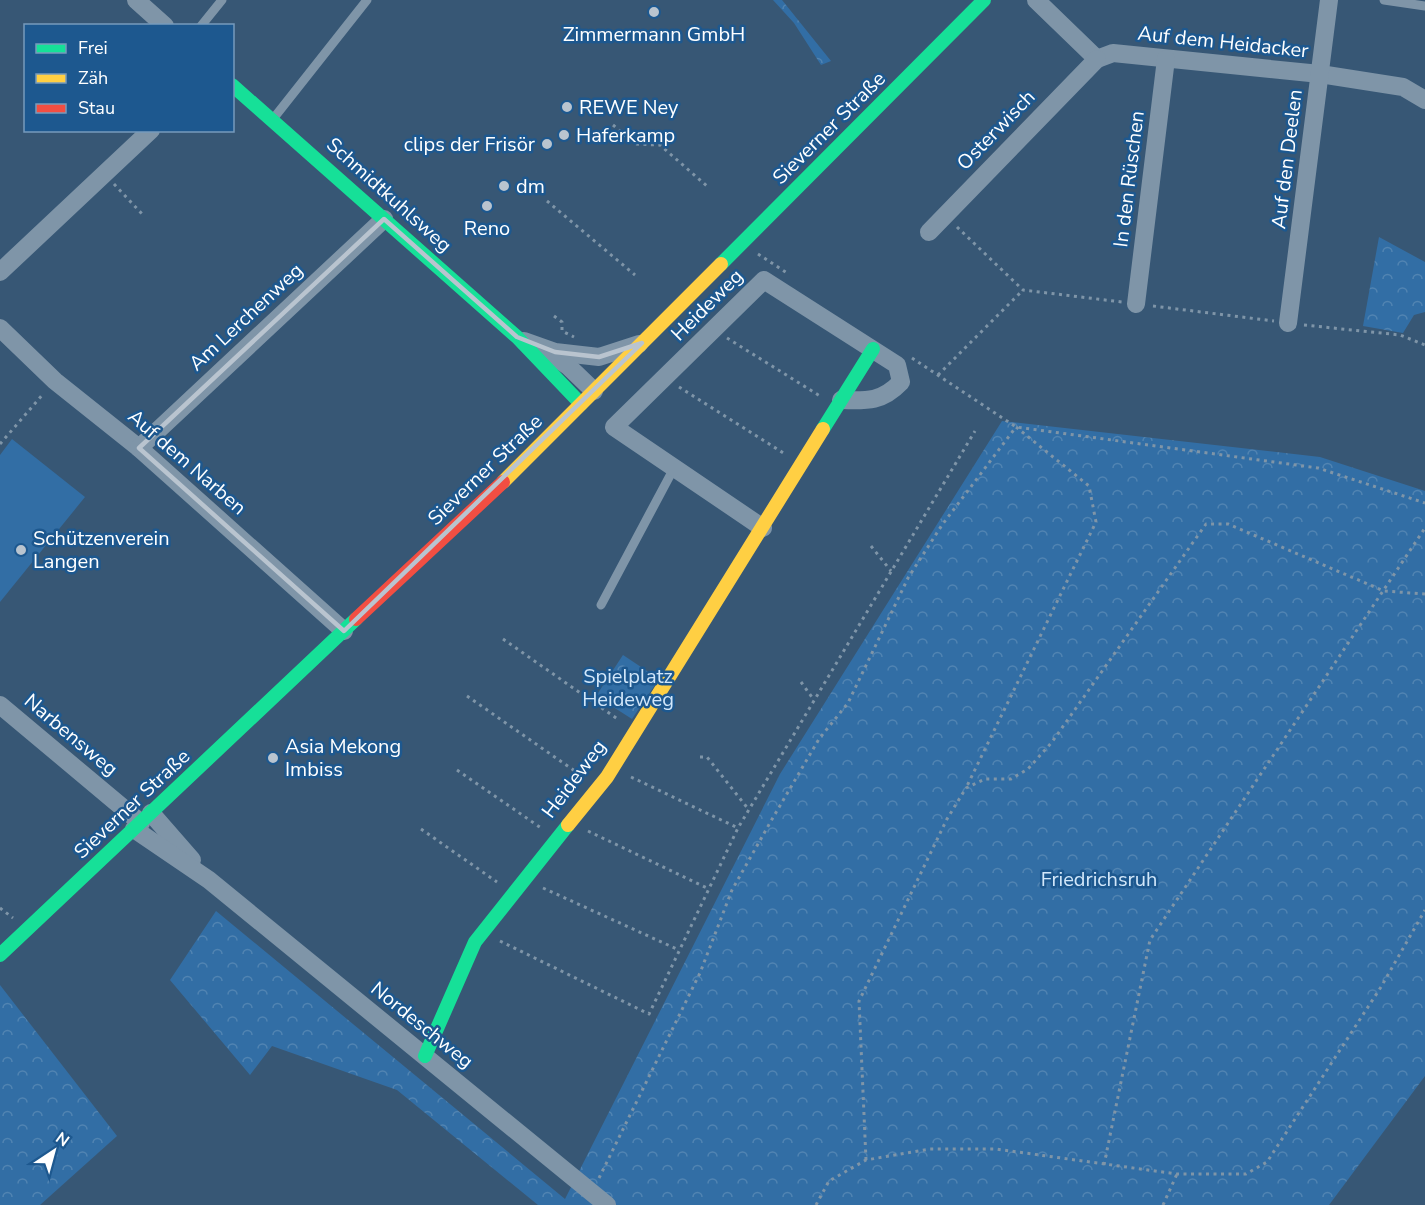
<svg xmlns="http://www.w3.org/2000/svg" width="1425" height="1205" font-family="'Nunito Sans',sans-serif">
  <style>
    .forest { fill: url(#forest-crowns) }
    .pitch { fill: #326ea5 }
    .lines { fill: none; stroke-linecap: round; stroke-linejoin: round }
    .path { stroke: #7f95a8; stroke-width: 3; stroke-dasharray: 3 4.5; stroke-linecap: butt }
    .lane { stroke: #7f95a8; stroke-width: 9 }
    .street { stroke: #7f95a8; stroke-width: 18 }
    .fast { stroke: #16e098; stroke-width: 14 }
    .slow { stroke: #ffcf43; stroke-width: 14 }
    .jam { stroke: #f24e42; stroke-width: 14 }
    .marked { fill: none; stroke: #b9c4cf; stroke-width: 4.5; stroke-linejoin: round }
    .poi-dot { fill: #b9c4cf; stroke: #1d588f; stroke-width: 2 }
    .labels { text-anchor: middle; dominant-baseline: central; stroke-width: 5; stroke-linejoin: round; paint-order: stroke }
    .poi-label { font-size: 20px; fill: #fff; stroke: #1d588f; text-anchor: start }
    .street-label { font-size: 20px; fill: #fff; stroke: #1d588f }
    .park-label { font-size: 20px; fill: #d2e7fa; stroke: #1d588f }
  </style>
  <defs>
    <pattern id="forest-crowns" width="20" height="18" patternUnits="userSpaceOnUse" patternTransform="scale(1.5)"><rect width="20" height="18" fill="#326ea5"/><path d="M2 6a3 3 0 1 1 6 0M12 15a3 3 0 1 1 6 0" fill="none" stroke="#5184b2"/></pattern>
  </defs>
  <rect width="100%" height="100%" fill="#375775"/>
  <g class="forest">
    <path d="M 773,0 L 782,0 L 831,61 L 821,65 L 794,23 Z"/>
    <path d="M 1379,237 L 1425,262 L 1425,312 L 1414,315 L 1403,333 L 1363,326 Z"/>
    <path d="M 1002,421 L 1320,457 L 1425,491 L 1425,1076 L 1329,1205 L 538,1205 L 397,1090 L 272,1046 L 250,1075 L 170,980 L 216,911 L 565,1199 L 780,774 Z"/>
    <path d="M 623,655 L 659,679 L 632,719 L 596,696 Z"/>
    <path d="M 0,985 L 117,1136 L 40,1205 L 0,1205 Z"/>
  </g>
  <path class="pitch" d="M 12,439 L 85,497 L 0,602 L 0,455 Z"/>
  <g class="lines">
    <g class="path">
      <path d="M 613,125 L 635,144 L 660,145 L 708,187"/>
      <path d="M 114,184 L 143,215"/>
      <path d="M 547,201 L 635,275"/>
      <path d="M 957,227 L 1023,290 L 1122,302"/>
      <path d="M 758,254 L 787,273"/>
      <path d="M 1153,306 L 1274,321"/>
      <path d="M 554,316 L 562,322 L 562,331 L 574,337"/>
      <path d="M 1304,325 L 1400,335 L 1425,345"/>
      <path d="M 727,338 L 820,396"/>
      <path d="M 912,358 L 1016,427 L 1318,468 L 1425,503"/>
      <path d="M 938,375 L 1023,290"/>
      <path d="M 679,387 L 785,454"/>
      <path d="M 0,444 L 44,393"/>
      <path d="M 871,546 L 891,571"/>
      <path d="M 503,639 L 619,720"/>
      <path d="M 801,682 L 814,700"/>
      <path d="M 467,696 L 582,776"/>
      <path d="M 700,757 L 707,757 L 749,810"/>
      <path d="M 457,770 L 541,828"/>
      <path d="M 631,777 L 738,828"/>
      <path d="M 421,829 L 497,882"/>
      <path d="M 588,831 L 709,889"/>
      <path d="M 543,888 L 679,950"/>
      <path d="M 0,908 L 13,918"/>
      <path d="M 500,941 L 649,1014 L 738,828 L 975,431"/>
      <path d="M 866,1160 L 859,1001 L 947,819 L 966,788 L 985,779 L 1011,779 L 1028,769 L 1052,742 L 1206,524 L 1228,524 L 1384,591 L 1425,594"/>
      <path d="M 1104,1165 L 1150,940 L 1425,528"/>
      <path d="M 599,1178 L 700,973 L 732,890 L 771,821 L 819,739 L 848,703 L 908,578 L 942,525 L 1016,427 L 1089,486 L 1096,522 L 966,788"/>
      <path d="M 816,1205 L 829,1181 L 866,1160 L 930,1149 L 996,1149 L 1177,1174 L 1246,1174 L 1267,1162 L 1381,987 L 1425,910"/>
      <path d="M 1163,1205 L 1177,1174"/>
    </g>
    <g class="lane">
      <path d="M 1384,0 L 1425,6"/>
      <path d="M 201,26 L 222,0"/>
      <path d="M 273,119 L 367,0"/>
      <path d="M 601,605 L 674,468"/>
    </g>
    <g class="street">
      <path d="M 136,0 L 165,26"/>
      <path d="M 1036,0 L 1097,59 L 1113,53 L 1320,74 L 1403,87 L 1425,100"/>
      <path d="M 929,232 L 1097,59"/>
      <path d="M 0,272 L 151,130"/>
      <path d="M 1136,304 L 1166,59"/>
      <path d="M 1288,323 L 1329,0"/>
      <path d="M 0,328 L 55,381 L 139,448 L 344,631"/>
      <path d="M 524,341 L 555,352 L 599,357 L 639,344"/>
      <path d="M 550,354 L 568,366 L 594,391"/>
      <path d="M 139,448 L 384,219"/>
      <path d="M 763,528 L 614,427 L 764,280 L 897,365 L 901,382 C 882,402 867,401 841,400"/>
      <path d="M 0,705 L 141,823"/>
      <path d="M 151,813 L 192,860"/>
      <path d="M 134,829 L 209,880 L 607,1205"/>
    </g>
    <g class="fast">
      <path d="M 232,85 L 517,337 L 581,404"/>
      <path d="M 721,264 L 984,0"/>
      <path d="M 823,429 L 873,349"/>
      <path d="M 0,955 L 356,619"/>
      <path d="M 425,1056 L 475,942 L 568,825"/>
    </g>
    <g class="slow">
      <path d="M 503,482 L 721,264"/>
      <path d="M 568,825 L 607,777 L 823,429"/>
    </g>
    <path class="jam" d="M 356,619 L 503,482"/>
  </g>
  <path class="marked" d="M 384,219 L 517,337 L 555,352 L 599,357 L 642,343 L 344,631 L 139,448 Z"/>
  <g class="poi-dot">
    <circle cx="654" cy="12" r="6"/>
    <circle cx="567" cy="107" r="6"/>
    <circle cx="564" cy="135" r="6"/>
    <circle cx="547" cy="144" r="6"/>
    <circle cx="504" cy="186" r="6"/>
    <circle cx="487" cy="206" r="6"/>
    <circle cx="21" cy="550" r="6"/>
    <circle cx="273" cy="758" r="6"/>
  </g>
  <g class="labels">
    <g class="poi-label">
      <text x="654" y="34" text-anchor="middle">Zimmermann GmbH</text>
      <text x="579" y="107">REWE Ney</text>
      <text x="576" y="135">Haferkamp</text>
      <text x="535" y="144" text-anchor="end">clips der Frisör</text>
      <text x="516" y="186">dm</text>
      <text x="487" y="228" text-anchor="middle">Reno</text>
      <text x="33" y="538">Schützenverein<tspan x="33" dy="23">Langen</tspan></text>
      <text x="285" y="746">Asia Mekong<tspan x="285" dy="23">Imbiss</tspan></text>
    </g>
    <g class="street-label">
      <text transform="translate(1223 42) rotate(6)">Auf dem Heidacker</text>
      <text transform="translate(829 128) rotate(-45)">Sieverner Straße</text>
      <text transform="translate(996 130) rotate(-46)">Osterwisch</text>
      <text transform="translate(1287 159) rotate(-83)">Auf den Deelen</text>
      <text transform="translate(1129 179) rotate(-83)">In den Rüschen</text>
      <text transform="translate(389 195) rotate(42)">Schmidtkuhlsweg</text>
      <text transform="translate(707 305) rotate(-45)">Heideweg</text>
      <text transform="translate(246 317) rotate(-43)">Am Lerchenweg</text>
      <text transform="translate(187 462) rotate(41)">Auf dem Narben</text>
      <text transform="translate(485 470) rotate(-44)">Sieverner Straße</text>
      <text transform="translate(71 735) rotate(40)">Narbensweg</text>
      <text transform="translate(574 779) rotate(-53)">Heideweg</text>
      <text transform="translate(132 804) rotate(-43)">Sieverner Straße</text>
      <text transform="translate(422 1025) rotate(39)">Nordeschweg</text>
    </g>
    <g class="park-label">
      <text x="628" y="676">Spielplatz<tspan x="628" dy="23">Heideweg</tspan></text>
      <text x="1099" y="879">Friedrichsruh</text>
    </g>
  </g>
  <rect x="24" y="24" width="210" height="108" fill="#1d588f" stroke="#779bbc" stroke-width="1.5"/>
  <rect x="36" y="44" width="30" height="9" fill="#16e098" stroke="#779bbc" stroke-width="1.5"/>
  <text x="78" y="54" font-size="18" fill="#ffffff">Frei</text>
  <rect x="36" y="74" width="30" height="9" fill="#ffcf43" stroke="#779bbc" stroke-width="1.5"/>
  <text x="78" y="84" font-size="18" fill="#ffffff">Zäh</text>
  <rect x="36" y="104" width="30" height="9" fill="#f24e42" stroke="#779bbc" stroke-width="1.5"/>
  <text x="78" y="114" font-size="18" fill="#ffffff">Stau</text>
  <g transform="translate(54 1151) rotate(36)" stroke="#1d588f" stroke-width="4.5" paint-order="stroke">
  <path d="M0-4.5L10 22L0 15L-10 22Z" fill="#ffffff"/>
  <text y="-9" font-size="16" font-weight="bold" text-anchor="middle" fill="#ffffff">N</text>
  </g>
</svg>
